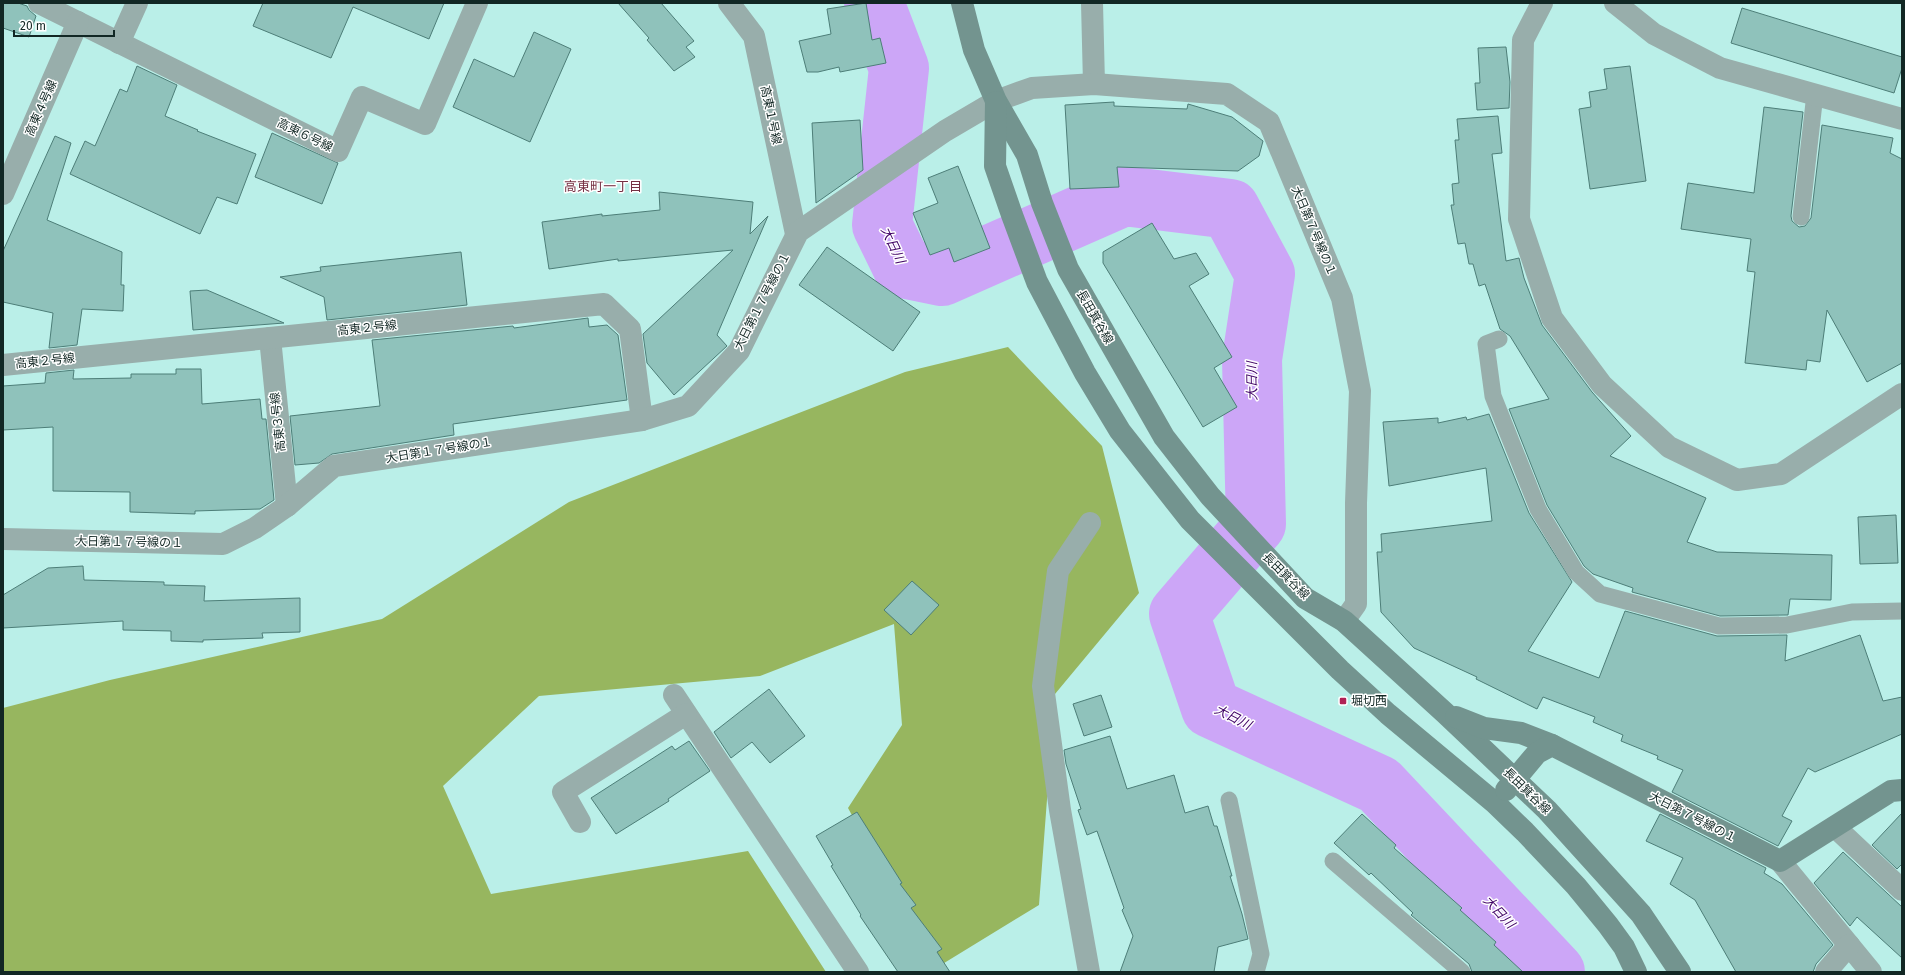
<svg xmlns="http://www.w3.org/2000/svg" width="1905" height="975" font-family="'Fira Sans','Noto Sans JP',sans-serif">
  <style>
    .forest { fill: #97b65f }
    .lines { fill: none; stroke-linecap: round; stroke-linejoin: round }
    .river { stroke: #cca6f7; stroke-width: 60 }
    .building { fill: #8fc2bb; stroke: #4d7e78 }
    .lane { stroke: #98aeab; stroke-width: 17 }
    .street { stroke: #98aeab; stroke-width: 22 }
    .secondary { stroke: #73948f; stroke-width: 22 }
    .poi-dot { fill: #b02155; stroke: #fff; stroke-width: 1.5 }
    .labels { text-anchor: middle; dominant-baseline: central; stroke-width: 3; stroke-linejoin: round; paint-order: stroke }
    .street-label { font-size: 12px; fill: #122724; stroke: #fff }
    .poi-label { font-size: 12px; fill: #122724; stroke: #fff; text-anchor: start }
    .neighbourhood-label { font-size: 13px; fill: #763043; stroke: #fff }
    .water-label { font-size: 13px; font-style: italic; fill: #400366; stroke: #fff }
  </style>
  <rect width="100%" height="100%" fill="#baefe8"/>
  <path class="forest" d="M 1008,347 L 1102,446 L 1139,593 L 1055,694 L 1039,905 L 936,968 L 848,808 L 902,725 L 894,624 L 760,676 L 539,696 L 443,786 L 491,894 L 748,851 L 826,972 L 3,972 L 3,708 L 110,680 L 382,619 L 569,502 L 905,372 Z"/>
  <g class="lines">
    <path class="river" d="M 874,3 L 899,68 L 882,225 L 903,268 L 942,276 L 1124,196 L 1230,209 L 1265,274 L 1252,359 L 1256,524 L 1179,614 L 1211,708 L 1379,785 L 1555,972"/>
  </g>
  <g class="building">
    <path d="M 3,3 L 18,3 L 27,6 L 29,10 L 36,16 L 29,37 L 3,28 Z"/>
    <path d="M 263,3 L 444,3 L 429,39 L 353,7 L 331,58 L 253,26 Z"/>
    <path d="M 618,3 L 661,3 L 694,41 L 686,47 L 695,57 L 674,71 L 647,40 L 649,38 Z"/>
    <path d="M 866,3 L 872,40 L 880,38 L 886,63 L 840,72 L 839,67 L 818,72 L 807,72 L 799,41 L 831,34 L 827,9 Z"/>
    <path d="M 1742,8 L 1902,57 L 1902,68 L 1894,93 L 1731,43 Z"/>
    <path d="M 534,32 L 571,49 L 530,142 L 453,107 L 474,59 L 514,77 Z"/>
    <path d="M 1506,47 L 1510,82 L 1509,108 L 1477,110 L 1475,83 L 1480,83 L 1478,48 Z"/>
    <path d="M 137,66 L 177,85 L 165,116 L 198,130 L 197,131 L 256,154 L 237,204 L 217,197 L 200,234 L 70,174 L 85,141 L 95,146 L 120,89 L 127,92 Z"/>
    <path d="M 1630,66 L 1646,181 L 1590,189 L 1579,109 L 1591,107 L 1589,92 L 1607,89 L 1604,69 Z"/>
    <path d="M 1114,102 L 1114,106 L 1187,109 L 1188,104 L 1232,117 L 1263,141 L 1259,156 L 1238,171 L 1117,167 L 1119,187 L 1070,189 L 1065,105 Z"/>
    <path d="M 1764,107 L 1803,112 L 1791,216 L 1792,221 L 1799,227 L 1805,226 L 1811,218 L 1822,125 L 1893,138 L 1890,153 L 1902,159 L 1902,363 L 1867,382 L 1827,310 L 1820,362 L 1807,360 L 1806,370 L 1745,363 L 1755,272 L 1747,271 L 1751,239 L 1681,229 L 1688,183 L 1754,193 Z"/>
    <path d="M 1498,116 L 1502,153 L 1492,154 L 1506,261 L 1519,258 L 1524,278 L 1542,325 L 1592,392 L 1631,436 L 1610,456 L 1706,498 L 1687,542 L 1717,552 L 1832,555 L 1831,600 L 1790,599 L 1788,615 L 1786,615 L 1720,616 L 1632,592 L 1633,588 L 1593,574 L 1584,566 L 1547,505 L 1509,409 L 1549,399 L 1510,336 L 1500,329 L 1485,284 L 1479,286 L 1473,264 L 1469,264 L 1465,243 L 1458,244 L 1451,205 L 1454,205 L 1452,184 L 1459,183 L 1455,140 L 1459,140 L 1457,119 Z"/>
    <path d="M 860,120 L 863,170 L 816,203 L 812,123 Z"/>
    <path d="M 272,133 L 338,163 L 322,204 L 255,177 Z"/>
    <path d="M 55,136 L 71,143 L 47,220 L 122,252 L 121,285 L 124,285 L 123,311 L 82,309 L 77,345 L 49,348 L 53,313 L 3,302 L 3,251 Z"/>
    <path d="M 958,166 L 990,248 L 954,262 L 949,248 L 930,255 L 913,213 L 938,203 L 928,178 Z"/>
    <path d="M 659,192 L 753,202 L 750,234 L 768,216 L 717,335 L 727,346 L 674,395 L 647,363 L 643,334 L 733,250 L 618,261 L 618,259 L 549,269 L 542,222 L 602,214 L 602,216 L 660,210 Z"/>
    <path d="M 1152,223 L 1174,259 L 1196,253 L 1209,274 L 1189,286 L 1232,357 L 1214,368 L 1237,407 L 1203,427 L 1103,263 L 1103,252 Z"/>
    <path d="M 827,247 L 920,312 L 893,351 L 799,285 Z"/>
    <path d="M 461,252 L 467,305 L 327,320 L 324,297 L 280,277 L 321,271 L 320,267 Z"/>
    <path d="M 207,290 L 284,323 L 193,330 L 190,291 Z"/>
    <path d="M 588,318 L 589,327 L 607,325 L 618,335 L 627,400 L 453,424 L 454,435 L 332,454 L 319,463 L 295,465 L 290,416 L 380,406 L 372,340 L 513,326 L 514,328 Z"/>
    <path d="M 176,369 L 201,369 L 202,404 L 260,399 L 262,419 L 266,419 L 274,500 L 260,509 L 195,511 L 195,514 L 130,512 L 130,492 L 53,491 L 53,427 L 3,430 L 3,386 L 45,383 L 46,373 L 74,370 L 73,379 L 131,378 L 131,374 L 176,374 Z"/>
    <path d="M 1489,414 L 1529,513 L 1572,582 L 1528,651 L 1599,678 L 1625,611 L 1717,636 L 1787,635 L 1785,661 L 1860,635 L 1883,701 L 1902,697 L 1902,734 L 1815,772 L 1808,768 L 1782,816 L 1792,821 L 1778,846 L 1672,792 L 1683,770 L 1657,759 L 1658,756 L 1621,741 L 1623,735 L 1593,722 L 1595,717 L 1543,697 L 1537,709 L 1476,679 L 1477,677 L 1414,648 L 1381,612 L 1377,552 L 1382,552 L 1381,534 L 1492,521 L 1486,468 L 1389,486 L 1383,422 L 1438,418 L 1438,423 L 1466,417 L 1467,420 Z"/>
    <path d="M 1896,515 L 1898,563 L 1860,564 L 1858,517 Z"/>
    <path d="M 83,566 L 84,580 L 164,582 L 164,585 L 205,586 L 204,601 L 300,598 L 300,632 L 262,633 L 263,638 L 203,640 L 203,642 L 171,641 L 171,631 L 123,630 L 123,621 L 3,628 L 3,595 L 48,568 Z"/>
    <path d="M 912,581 L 939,605 L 911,635 L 884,610 Z"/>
    <path d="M 769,689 L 805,736 L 770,763 L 752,742 L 731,758 L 714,732 Z"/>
    <path d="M 1101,695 L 1112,727 L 1084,736 L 1073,704 Z"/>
    <path d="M 1110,736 L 1127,789 L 1174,775 L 1185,813 L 1208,806 L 1214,826 L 1217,826 L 1232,876 L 1230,876 L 1242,914 L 1248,939 L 1218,947 L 1214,972 L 1120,972 L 1133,936 L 1122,910 L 1124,908 L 1097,831 L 1087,835 L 1078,810 L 1081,809 L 1066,764 L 1064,750 Z"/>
    <path d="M 689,741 L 710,771 L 668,799 L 669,801 L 616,834 L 591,798 L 672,746 L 675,750 Z"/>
    <path d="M 857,812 L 902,883 L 900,884 L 916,905 L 911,908 L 942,949 L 937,952 L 950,972 L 898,972 L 860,916 L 861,915 L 831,866 L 833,865 L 816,836 Z"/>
    <path d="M 1902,813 L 1902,864 L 1897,869 L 1872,845 Z"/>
    <path d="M 1362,814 L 1396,845 L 1394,848 L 1462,908 L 1460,910 L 1496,942 L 1494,945 L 1523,972 L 1472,972 L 1469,964 L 1411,915 L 1413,913 L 1371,873 L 1369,875 L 1334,843 Z"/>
    <path d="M 1660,814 L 1766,868 L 1764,873 L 1782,884 L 1833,945 L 1816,964 L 1813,972 L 1736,972 L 1695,900 L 1670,884 L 1683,858 L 1646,841 Z"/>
    <path d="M 1843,852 L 1902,907 L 1902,958 L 1857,917 L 1850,926 L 1814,883 Z"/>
  </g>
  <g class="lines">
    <g class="lane">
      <path d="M 1801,217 L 1815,94"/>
      <path d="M 1499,339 L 1486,344 L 1493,396 L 1538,509 L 1576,572 L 1600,594 L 1719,626 L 1787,625 L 1852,612 L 1902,611"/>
      <path d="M 1229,800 L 1261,954 L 1256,972"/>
      <path d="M 1333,861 L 1462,972"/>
    </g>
    <g class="street">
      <path d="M 39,3 L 338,151 L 362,97 L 425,124 L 477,3"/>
      <path d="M 729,3 L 754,36 L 796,234"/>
      <path d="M 1092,3 L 1094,84"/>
      <path d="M 1542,3 L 1523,40 L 1519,219 L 1552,318 L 1602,385 L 1669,447 L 1737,480 L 1781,474 L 1902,394"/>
      <path d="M 1615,3 L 1654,34 L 1720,68 L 1902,119"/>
      <path d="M 119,43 L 137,3"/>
      <path d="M 3,194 L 78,22"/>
      <path d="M 270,338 L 287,506"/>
      <path d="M 3,365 L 604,304 L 630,329 L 642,420"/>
      <path d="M 3,539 L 223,544 L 255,528 L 287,506 L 334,466 L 642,420 L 688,406 L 739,351 L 798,232 L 945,131 L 996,101 L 1032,88 L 1094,84 L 1227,94 L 1269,122 L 1342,298 L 1360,391 L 1356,503 L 1356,604 L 1344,621"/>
      <path d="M 674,695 L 858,972"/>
      <path d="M 580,822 L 563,792 L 686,714"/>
      <path d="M 1835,827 L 1902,890"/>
      <path d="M 1780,861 L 1871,972"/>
      <path d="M 1089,972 L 1060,810 L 1043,686 L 1058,571 L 1090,523"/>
      <path d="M 1826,972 L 1849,945"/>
    </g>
    <g class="secondary">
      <path d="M 962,3 L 974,50 L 996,101 L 1027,155 L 1042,203 L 1068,269 L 1164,437 L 1210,496 L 1305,598 L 1344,621 L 1445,713 L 1547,810 L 1641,914 L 1680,972"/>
      <path d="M 996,102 L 995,166 L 1012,215 L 1037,282 L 1085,373 L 1120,431 L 1190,520 L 1340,670 L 1388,714 L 1495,803 L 1525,832 L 1576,886 L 1608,925 L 1624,947 L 1636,972"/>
      <path d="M 1456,717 L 1484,728 L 1521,733 L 1552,745"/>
      <path d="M 1506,790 L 1537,753 L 1552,745 L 1780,861 L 1891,791 L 1902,790"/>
    </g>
  </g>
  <rect class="poi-dot" x="1339" y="697" width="8" height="8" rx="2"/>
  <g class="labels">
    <g class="street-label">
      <text transform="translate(41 108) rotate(-66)">高東４号線</text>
      <text transform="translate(771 115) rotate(78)">高東１号線</text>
      <text transform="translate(305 135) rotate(26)">高東６号線</text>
      <text transform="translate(1314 231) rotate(67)">大日第７号線の１</text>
      <text transform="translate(762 301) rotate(-63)">大日第１７号線の１</text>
      <text transform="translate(1095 317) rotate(60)">長田箕谷線</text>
      <text transform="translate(367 328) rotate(-6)">高東２号線</text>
      <text transform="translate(45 361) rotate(-6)">高東２号線</text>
      <text transform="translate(278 422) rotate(-96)">高東３号線</text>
      <text transform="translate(439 450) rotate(-9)">大日第１７号線の１</text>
      <text transform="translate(129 542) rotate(1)">大日第１７号線の１</text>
      <text transform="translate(1286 576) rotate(45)">長田箕谷線</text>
      <text transform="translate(1527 791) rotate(44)">長田箕谷線</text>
      <text transform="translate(1693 817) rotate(27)">大日第７号線の１</text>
    </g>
    <g class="poi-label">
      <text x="1351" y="701">堀切西</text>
    </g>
    <g class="neighbourhood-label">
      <text x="603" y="186">高東町一丁目</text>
    </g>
    <g class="water-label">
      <text transform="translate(893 245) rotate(65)">大日川</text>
      <text transform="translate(1252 381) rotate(-91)">大日川</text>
      <text transform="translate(1233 717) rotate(27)">大日川</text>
      <text transform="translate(1499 912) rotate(47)">大日川</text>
    </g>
  </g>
  <rect width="1905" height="975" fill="none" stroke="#122724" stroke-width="8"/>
  <path d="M14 30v6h100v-6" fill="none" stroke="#122724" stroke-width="2"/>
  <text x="20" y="30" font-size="12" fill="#122724" stroke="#ffffff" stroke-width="3" paint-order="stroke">20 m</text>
</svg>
